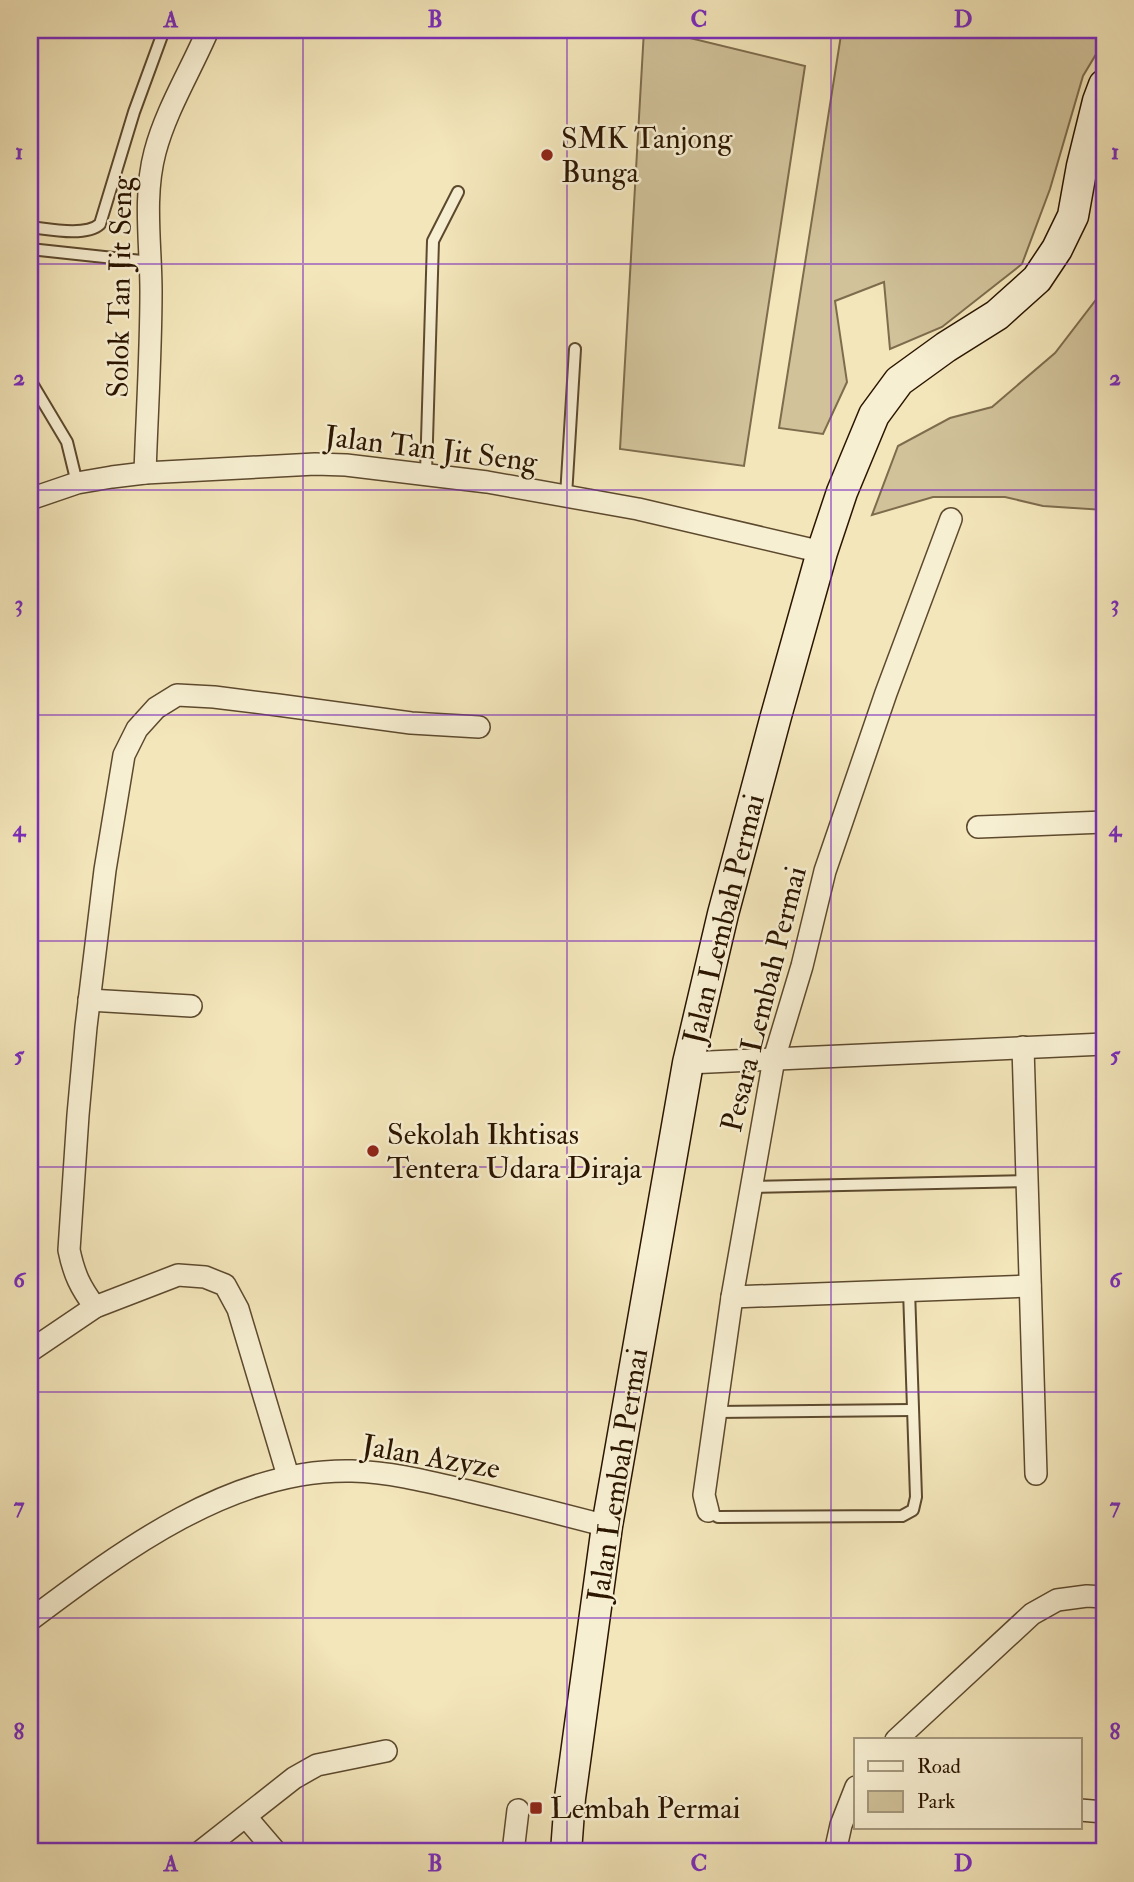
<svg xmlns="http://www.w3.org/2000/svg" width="1134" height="1882" font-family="'IM FELL Double Pica',serif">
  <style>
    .green { fill: #d1c29a; stroke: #7e6c4d; stroke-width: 2 }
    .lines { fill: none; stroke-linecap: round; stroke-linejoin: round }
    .service-casing { stroke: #5d492e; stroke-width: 14 }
    .minor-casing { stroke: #5d492e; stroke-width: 24 }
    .secondary-casing { stroke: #2b1500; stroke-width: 33 }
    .service { stroke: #f7efd2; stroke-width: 10 }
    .minor { stroke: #f7efd2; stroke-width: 21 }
    .secondary { stroke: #f7efd2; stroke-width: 30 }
    .grid { fill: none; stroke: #7b2cbf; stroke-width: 2; stroke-opacity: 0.55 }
    .poi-dot { fill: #8f2418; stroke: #f7efd2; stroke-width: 2.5 }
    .labels { text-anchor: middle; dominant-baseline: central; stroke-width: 5; stroke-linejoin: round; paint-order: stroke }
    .poi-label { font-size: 30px; fill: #2b1500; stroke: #f7efd2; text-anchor: start }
    .street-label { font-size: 30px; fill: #2b1500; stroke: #f7efd2 }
    .neatline { fill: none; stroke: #7b2cbf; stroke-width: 2.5 }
    .grid-label { font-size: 23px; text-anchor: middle; font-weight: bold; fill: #7b2cbf }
  </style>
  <rect width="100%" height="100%" fill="#f3e6ba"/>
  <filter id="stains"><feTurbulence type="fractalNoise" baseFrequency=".00286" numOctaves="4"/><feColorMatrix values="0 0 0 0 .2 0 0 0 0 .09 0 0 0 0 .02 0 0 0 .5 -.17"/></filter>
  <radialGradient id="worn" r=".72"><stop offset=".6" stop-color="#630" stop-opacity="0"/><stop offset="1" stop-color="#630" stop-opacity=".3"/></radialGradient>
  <g class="green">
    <path d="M 644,30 L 657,30 L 805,66 L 744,466 L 620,449 Z"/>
    <path d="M 825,30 L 1104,30 L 1104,41 L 1083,76 L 1050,189 L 1022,264 L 942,327 L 890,349 L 884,282 L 835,301 L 847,382 L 823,434 L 779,428 L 841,35 Z"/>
    <path d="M 1104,282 L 1104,510 L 1043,506 L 1005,497 L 933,497 L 872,515 L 898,446 L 950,418 L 992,407 L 1055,353 L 1098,297 Z"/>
  </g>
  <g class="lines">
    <defs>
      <g id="service">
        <path d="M 30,227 C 48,229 86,237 100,224 L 134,112 L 164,30"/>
        <path d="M 30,249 L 151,262"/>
        <path d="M 30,380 L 67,442 L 77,483"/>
        <path d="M 426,473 L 433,241 L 458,192"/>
        <path d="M 566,496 L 575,349"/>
        <path d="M 750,1187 L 1027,1181"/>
        <path d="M 716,1412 L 912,1410"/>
        <path d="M 708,1511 L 718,1517 L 902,1516 L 913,1510 L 916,1497 L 909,1290"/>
      </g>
      <g id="minor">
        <path d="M 145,473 C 147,413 151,352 151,291 C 151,246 143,197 155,152 C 166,110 191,70 208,30"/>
        <path d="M 30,499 L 77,483 L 112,477 L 145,473 L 315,464 L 346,465 L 487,482 L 638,509 L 822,552"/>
        <path d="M 978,827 L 1104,822"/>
        <path d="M 89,1000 L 191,1006"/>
        <path d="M 1023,1047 L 1036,1474"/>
        <path d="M 688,1063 L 1104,1044"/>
        <path d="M 732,1297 L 1030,1286"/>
        <path d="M 95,1307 C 80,1287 74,1274 69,1250 L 78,1115 L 86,1027 L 105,870 L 124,755 L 137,729 L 156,708 L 177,695 L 214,697 L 278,705 L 411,723 L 479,727"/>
        <path d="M 30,1351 L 95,1307 L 178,1275 L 205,1277 L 225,1285 L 238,1309 L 288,1476"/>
        <path d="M 708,1511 L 704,1495 L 732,1297 L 774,1059 L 802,966 L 825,871 L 886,693 L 951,519"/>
        <path d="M 30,1620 C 122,1551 232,1468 352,1471 C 391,1472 430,1482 468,1491 C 514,1502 561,1514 607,1526"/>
        <path d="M 896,1740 L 1032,1614 L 1057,1600 L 1087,1596 L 1104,1597"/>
        <path d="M 1080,1810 L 1104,1812"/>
        <path d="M 246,1817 L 276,1852"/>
        <path d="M 200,1852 L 294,1778 L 317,1765 L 386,1751"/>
        <path d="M 513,1852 L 518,1810"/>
        <path d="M 835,1852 L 841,1825 L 856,1787"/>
      </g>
      <path id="secondary" d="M 566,1852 L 570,1798 L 607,1526 L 688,1063 L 723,914 L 776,716 L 822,552 L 842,492 L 874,415 L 899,381 L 946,347 L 997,315 L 1037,279 L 1057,249 L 1073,216 L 1082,166 L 1098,101 L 1104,85"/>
    </defs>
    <use href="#service" class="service-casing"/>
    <use href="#minor" class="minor-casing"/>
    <use href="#secondary" class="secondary-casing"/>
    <use href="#service" class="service"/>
    <use href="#minor" class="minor"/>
    <use href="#secondary" class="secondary"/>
  </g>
  <path class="grid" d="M 303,30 L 303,1852M 567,30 L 567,1852M 831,30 L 831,1852M 30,264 L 1104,264M 30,490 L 1104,490M 30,715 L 1104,715M 30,941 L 1104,941M 30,1167 L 1104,1167M 30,1392 L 1104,1392M 30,1618 L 1104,1618"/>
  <g class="poi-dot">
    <circle cx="547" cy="155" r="7"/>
    <circle cx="373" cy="1151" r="7"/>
    <rect x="529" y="1801" width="14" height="14" rx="3.5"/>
  </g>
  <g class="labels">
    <g class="poi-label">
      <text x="561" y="138">SMK Tanjong<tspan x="561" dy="34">Bunga</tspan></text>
      <text x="387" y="1134">Sekolah Ikhtisas<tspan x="387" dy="34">Tentera Udara Diraja</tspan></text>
      <text x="550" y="1808">Lembah Permai</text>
    </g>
    <g class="street-label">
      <text transform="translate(120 287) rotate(-89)">Solok Tan Jit Seng</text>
      <text transform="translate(431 449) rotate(7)">Jalan Tan Jit Seng</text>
      <text transform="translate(724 919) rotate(-76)">Jalan Lembah Permai</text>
      <text transform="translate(764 999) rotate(-76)">Pesara Lembah Permai</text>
      <text transform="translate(431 1457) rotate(10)">Jalan Azyze</text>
      <text transform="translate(618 1475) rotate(-81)">Jalan Lembah Permai</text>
    </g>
  </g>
  <rect width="1134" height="1882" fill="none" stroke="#f3e6ba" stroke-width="77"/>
  <rect x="854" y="1738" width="228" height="91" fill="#f7efd2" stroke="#a5987e" stroke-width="2"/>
  <rect x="868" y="1761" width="35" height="10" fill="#f7efd2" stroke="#a5987e" stroke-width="2"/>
  <text x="917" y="1773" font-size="21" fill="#2b1500">Road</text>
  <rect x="868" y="1791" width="35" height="21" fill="#d1c29a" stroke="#a5987e" stroke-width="2"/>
  <text x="917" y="1808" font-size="21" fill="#2b1500">Park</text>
  <rect x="38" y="38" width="1058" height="1805" class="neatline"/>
  <g class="grid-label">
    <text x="171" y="27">A</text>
    <text x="435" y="27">B</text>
    <text x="699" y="27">C</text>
    <text x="963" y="27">D</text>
    <text x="19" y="159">1</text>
    <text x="1115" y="159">1</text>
    <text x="19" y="385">2</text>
    <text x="1115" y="385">2</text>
    <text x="19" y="611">3</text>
    <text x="1115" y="611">3</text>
    <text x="19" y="836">4</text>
    <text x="1115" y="836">4</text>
    <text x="19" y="1062">5</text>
    <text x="1115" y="1062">5</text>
    <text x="19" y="1287">6</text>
    <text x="1115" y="1287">6</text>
    <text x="19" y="1513">7</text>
    <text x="1115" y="1513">7</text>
    <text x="19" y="1739">8</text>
    <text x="1115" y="1739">8</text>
    <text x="171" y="1871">A</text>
    <text x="435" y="1871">B</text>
    <text x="699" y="1871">C</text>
    <text x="963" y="1871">D</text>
  </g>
  <rect width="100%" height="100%" filter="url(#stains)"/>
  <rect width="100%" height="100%" fill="url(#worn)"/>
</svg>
